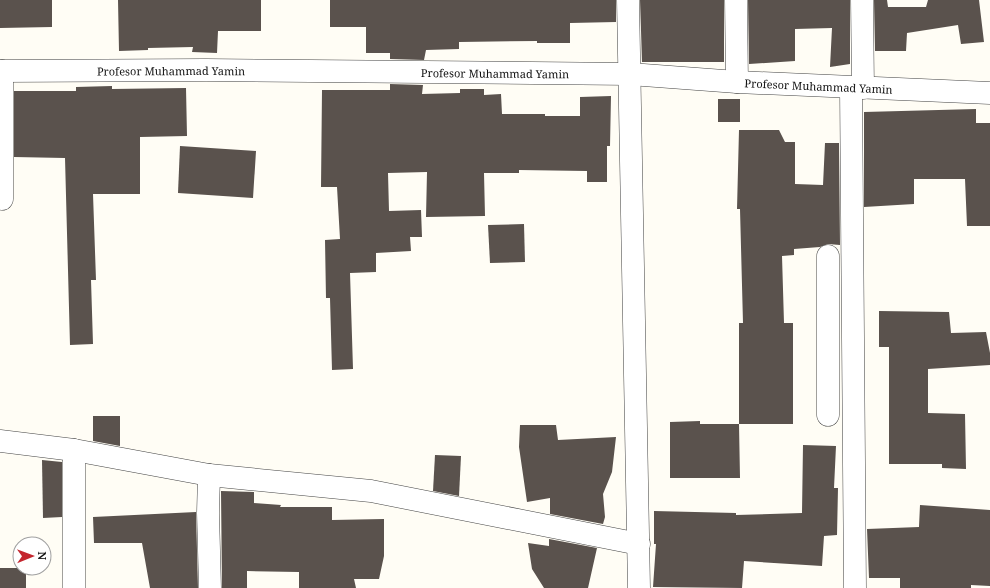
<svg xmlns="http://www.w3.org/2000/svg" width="990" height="588" font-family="'Noto Serif',serif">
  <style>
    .building { fill: #5a524d }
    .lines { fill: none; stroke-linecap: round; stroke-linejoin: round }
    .minor-casing { stroke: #444; stroke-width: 23 }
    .minor { stroke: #fff; stroke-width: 22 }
    .labels { text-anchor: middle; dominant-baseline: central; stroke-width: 4; stroke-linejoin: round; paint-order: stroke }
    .street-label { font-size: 11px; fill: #111; stroke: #fff }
  </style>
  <rect width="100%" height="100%" fill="#fffdf5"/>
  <g class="building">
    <path d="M 0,0 L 52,0 L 52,27 L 0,28 Z"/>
    <path d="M 118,0 L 261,0 L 261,31 L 218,31 L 217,53 L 192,52 L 193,47 L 148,48 L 148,50 L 119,51 Z"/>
    <path d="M 330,0 L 616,0 L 616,22 L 570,23 L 570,43 L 537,43 L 537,41 L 459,42 L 459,49 L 426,50 L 424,60 L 390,59 L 390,53 L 366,53 L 366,27 L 330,27 Z"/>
    <path d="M 640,0 L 724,0 L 724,62 L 642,62 Z"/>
    <path d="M 748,0 L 850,0 L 850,64 L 830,67 L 832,28 L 795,29 L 795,61 L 749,64 Z"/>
    <path d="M 874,0 L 887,0 L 888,7 L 926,7 L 928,0 L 979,0 L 984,42 L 961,44 L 958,25 L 907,33 L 906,51 L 875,51 Z"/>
    <path d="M 390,84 L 423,85 L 422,94 L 460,93 L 460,89 L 484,89 L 484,95 L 501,94 L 502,114 L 545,114 L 545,116 L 580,116 L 580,97 L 611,96 L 610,146 L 607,146 L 607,182 L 587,182 L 587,171 L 519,170 L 519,173 L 484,173 L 485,216 L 426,217 L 427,172 L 388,173 L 389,211 L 421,210 L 422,237 L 410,237 L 411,251 L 376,253 L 376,272 L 350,273 L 353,369 L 332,370 L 330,298 L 326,298 L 325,240 L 340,239 L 337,187 L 321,187 L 322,90 L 390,90 Z"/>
    <path d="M 112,86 L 112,89 L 186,88 L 187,136 L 140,137 L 140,194 L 93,194 L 96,280 L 91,280 L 93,344 L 70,345 L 65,158 L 14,157 L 14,91 L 76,91 L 76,87 Z"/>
    <rect x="718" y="99" width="22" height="23"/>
    <path d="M 976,109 L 976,123 L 990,123 L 990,226 L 967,226 L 965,179 L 914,179 L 914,204 L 864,207 L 864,112 Z"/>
    <path d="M 739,130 L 779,130 L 785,142 L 795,142 L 795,184 L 823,185 L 825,143 L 839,143 L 840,245 L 828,244 L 820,247 L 794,249 L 794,255 L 782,256 L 784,323 L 793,323 L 793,424 L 739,424 L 739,323 L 743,323 L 740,209 L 737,209 Z"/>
    <path d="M 180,146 L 256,151 L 253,198 L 178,193 Z"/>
    <path d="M 524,224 L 525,262 L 490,263 L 488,225 Z"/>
    <path d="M 879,311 L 949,312 L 951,333 L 986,332 L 990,353 L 990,365 L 928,369 L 928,413 L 965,414 L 966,469 L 942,468 L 942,464 L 889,464 L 889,347 L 879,347 Z"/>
    <path d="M 93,416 L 120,416 L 120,446 L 93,441 Z"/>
    <path d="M 700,421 L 700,424 L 739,424 L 740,478 L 670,478 L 670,422 Z"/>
    <path d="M 520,425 L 556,425 L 558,440 L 616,437 L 612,472 L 603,494 L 605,517 L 603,524 L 550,514 L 550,498 L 527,502 L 519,447 Z"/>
    <path d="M 803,445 L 836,446 L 834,488 L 838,488 L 837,535 L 824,536 L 822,566 L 744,561 L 742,588 L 653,587 L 656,544 L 654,544 L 654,511 L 736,513 L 736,515 L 802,513 Z"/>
    <path d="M 435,455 L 461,456 L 459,496 L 433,491 Z"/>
    <path d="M 42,460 L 62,462 L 62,517 L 43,518 Z"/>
    <path d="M 221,491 L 254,492 L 254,503 L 281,505 L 280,507 L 332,507 L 332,520 L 384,519 L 384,556 L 379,579 L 354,579 L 356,588 L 299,588 L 299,572 L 247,571 L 247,588 L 222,588 Z"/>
    <path d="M 920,505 L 990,510 L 990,586 L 971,585 L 971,588 L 900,588 L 900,578 L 869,578 L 867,529 L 919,527 Z"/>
    <path d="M 196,512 L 198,588 L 150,588 L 142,543 L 94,543 L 93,517 Z"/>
    <path d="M 549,539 L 597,548 L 588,588 L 544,588 L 532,569 L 528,543 L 549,546 Z"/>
    <rect x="0" y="568" width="26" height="20"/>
  </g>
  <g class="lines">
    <defs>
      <g id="minor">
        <path d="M 628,0 L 639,588"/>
        <path d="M 736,0 L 737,82"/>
        <path d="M 862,0 L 863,88"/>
        <path id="s1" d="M 0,71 L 206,70 L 630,74 L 737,82 L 990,93"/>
        <path d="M 2,71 L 2,199"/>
        <path d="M 851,88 L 855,588"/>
        <path d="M 828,256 L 828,415"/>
        <path d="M 0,441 L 74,450 L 209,475 L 371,491 L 639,544"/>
        <path d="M 209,475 L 208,513 L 210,588"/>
        <path d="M 74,588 L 74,450"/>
      </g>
    </defs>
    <use href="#minor" class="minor-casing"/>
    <use href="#minor" class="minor"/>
  </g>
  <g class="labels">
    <g class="street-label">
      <text stroke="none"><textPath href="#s1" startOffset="171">Profesor Muhammad Yamin</textPath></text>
      <text stroke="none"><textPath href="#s1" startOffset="495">Profesor Muhammad Yamin</textPath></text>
      <text stroke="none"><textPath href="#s1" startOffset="819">Profesor Muhammad Yamin</textPath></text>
    </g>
  </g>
  <g transform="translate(32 556) rotate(89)"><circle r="19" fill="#ffffff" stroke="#a0a0a0"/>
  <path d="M0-3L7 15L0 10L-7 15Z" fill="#c4262e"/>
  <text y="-6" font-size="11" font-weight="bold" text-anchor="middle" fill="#111111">N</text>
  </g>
</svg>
